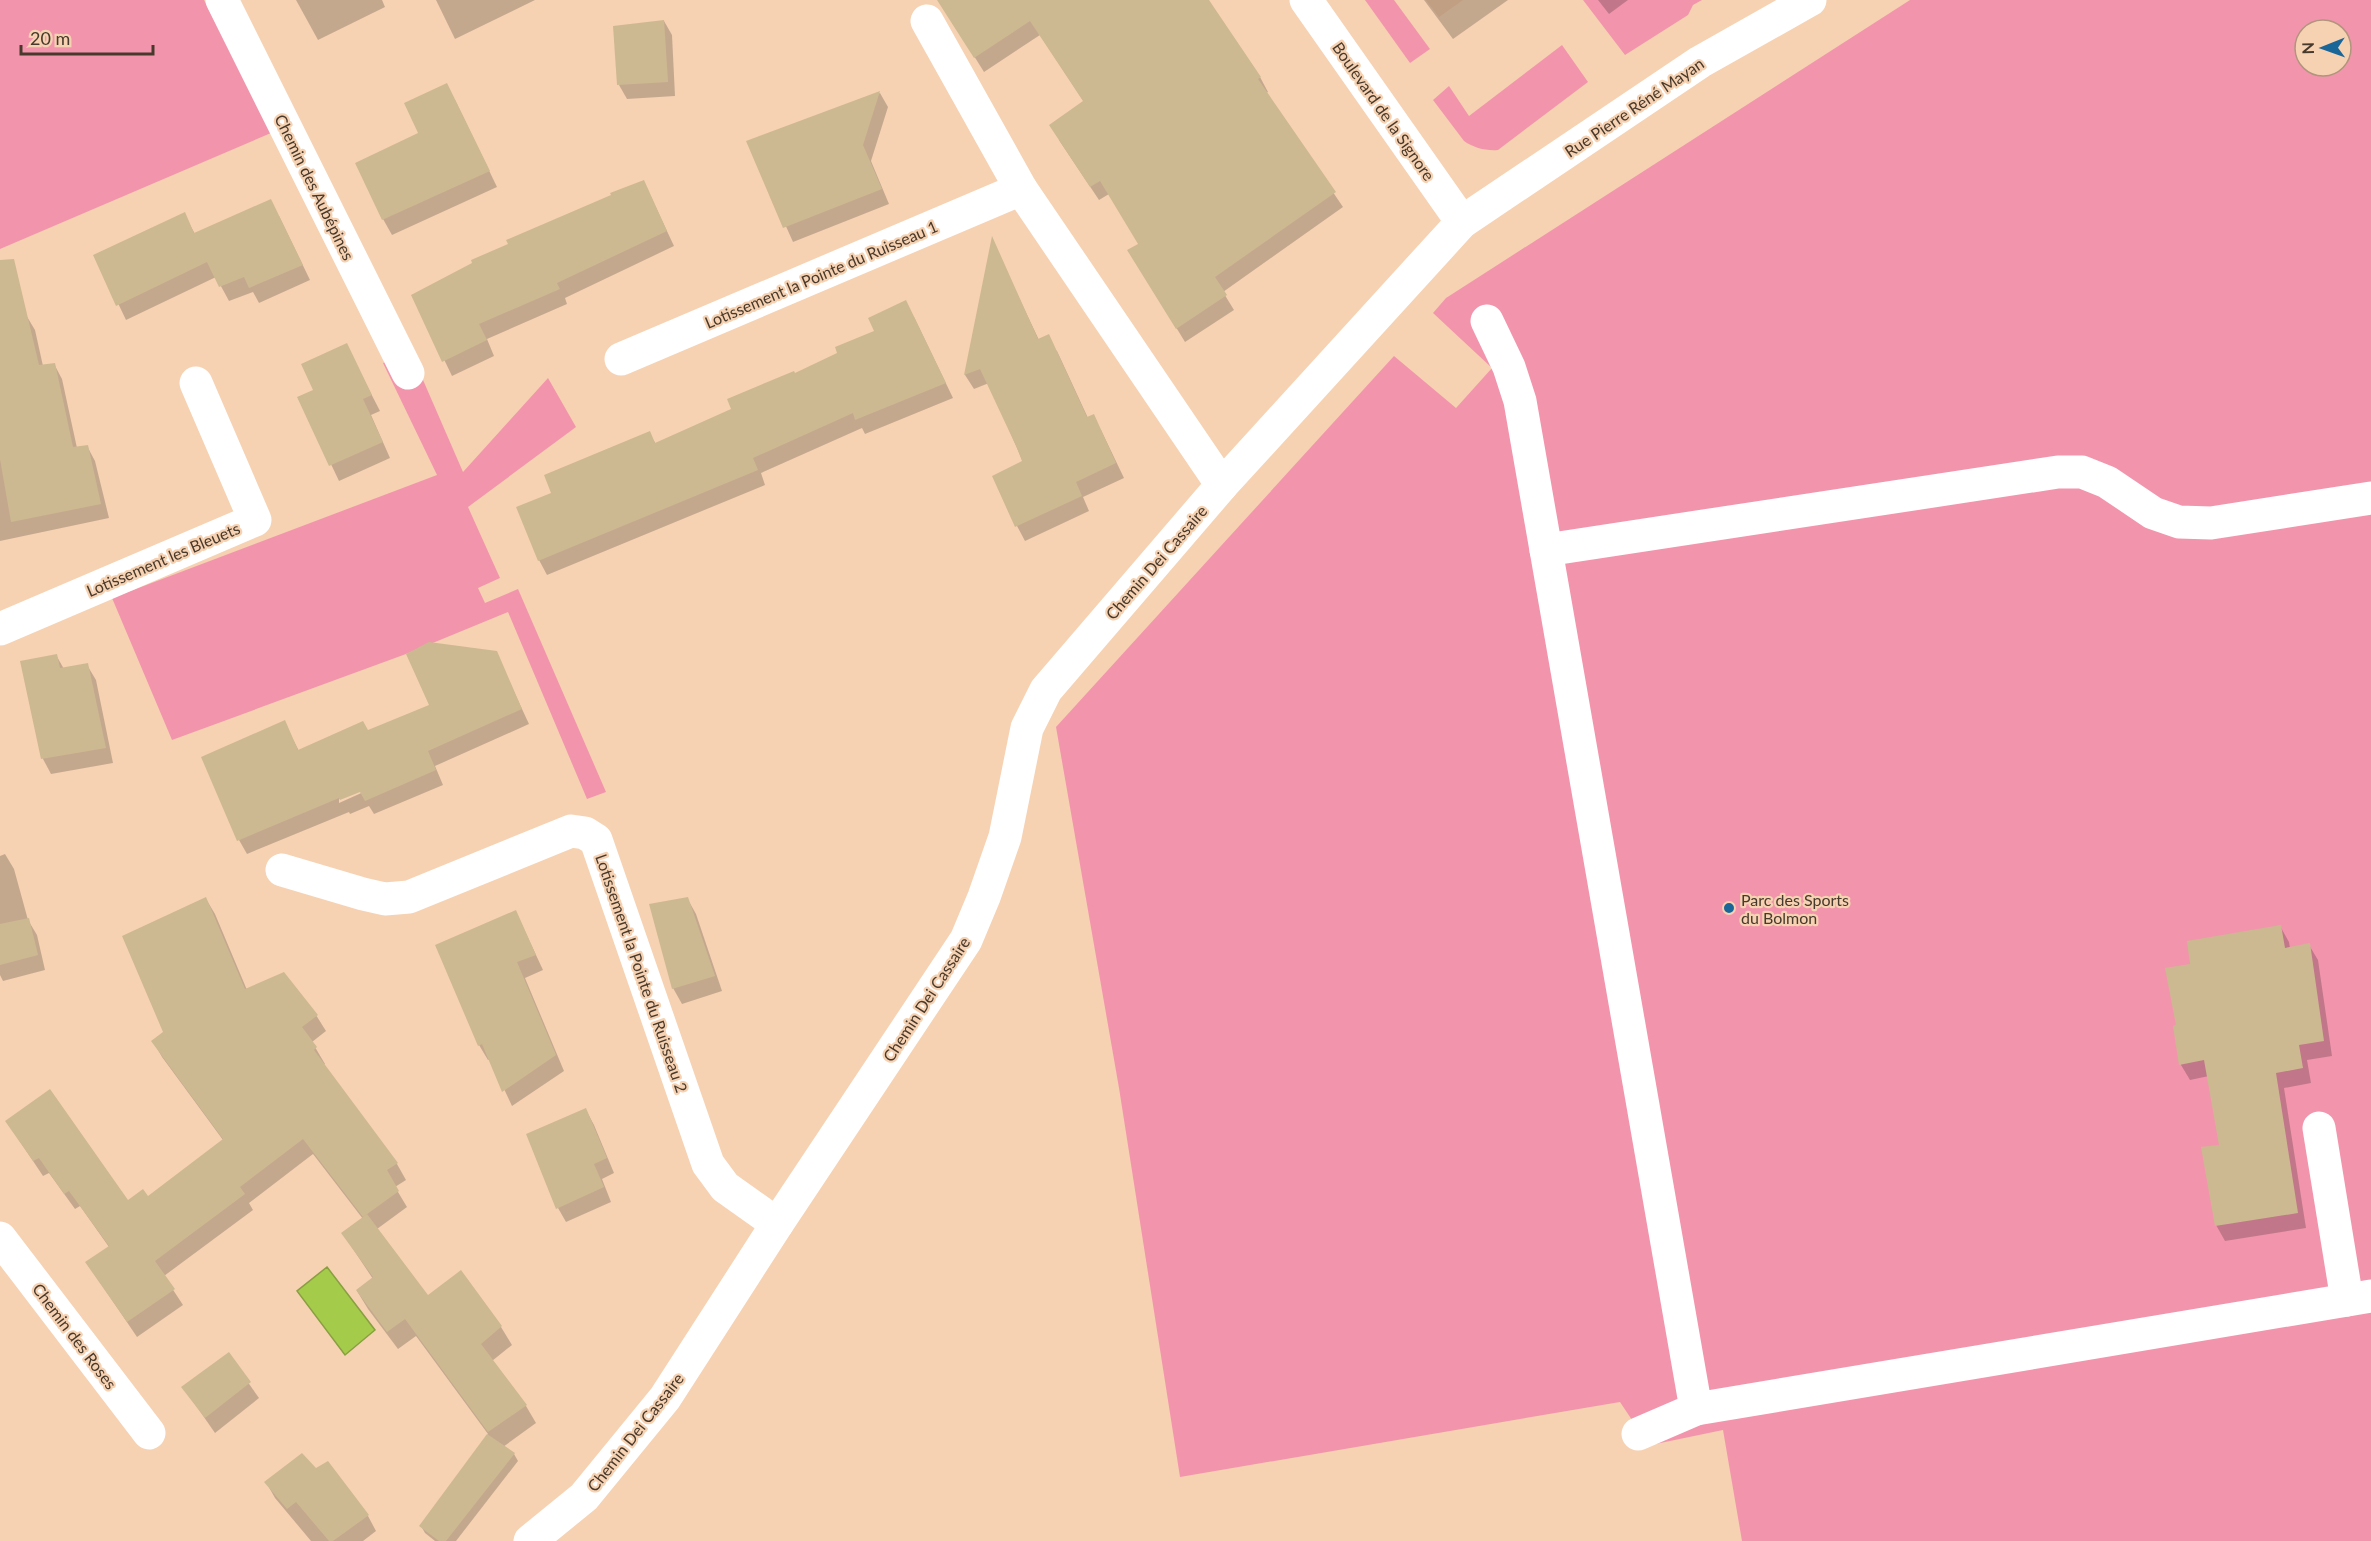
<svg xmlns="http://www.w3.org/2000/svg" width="2371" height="1541" font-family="Lato,sans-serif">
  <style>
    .built { fill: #f1c7a3 }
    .green { fill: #f295ac; fill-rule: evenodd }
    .water { fill: #a5cb4a; stroke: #899f41; stroke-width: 1.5 }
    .shadow { fill: #0003; fill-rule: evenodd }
    .building { fill: #cdb991 }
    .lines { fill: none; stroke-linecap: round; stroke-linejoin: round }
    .minor { stroke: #fff; stroke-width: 33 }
    .poi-dot { fill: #1b6699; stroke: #f6d2b2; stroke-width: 2 }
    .labels { text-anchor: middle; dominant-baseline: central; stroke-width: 4.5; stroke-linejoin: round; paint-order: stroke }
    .street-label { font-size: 16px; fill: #47392c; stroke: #f6d2b2 }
    .poi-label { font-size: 16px; fill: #47392c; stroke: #f6d2b2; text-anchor: start }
  </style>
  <rect width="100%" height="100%" fill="#f6d2b2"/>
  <path class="built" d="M 1426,0 L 1463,0 L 1439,17 Z"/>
  <g class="green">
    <path d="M 0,0 L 204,0 L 271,133 L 0,249 Z"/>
    <path d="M 1365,0 L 1394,0 L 1430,49 L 1410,63 Z"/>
    <path d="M 1583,0 L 1702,0 L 1693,5 L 1688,15 L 1625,55 Z"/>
    <path d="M 1910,0 L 2371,0 L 2371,1541 L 1742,1541 L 1723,1430 L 1641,1447 L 1634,1423 L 1620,1402 L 1180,1477 L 1119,1088 L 1056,727 L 1394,356 L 1456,408 L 1492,368 L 1433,313 L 1446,298 ZM 2305,30 L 2341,30 L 2341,66 L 2305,66 Z"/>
    <path d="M 1562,45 L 1588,82 L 1498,150 C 1486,151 1474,148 1464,141 L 1433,100 L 1449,86 L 1469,116 Z"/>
    <path d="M 410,350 L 463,472 L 548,378 L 576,427 L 468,507 L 500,578 L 478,588 L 485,603 L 518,589 L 606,792 L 587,799 L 508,612 L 406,654 L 172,740 L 112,598 L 437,475 L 383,363 Z"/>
  </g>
  <path class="water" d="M 327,1267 L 375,1330 L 345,1355 L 297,1291 Z"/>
  <g class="shadow">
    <path d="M 296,0 L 382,0 L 385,7 L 318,40 Z"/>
    <path d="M 436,0 L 535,0 L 455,39 Z"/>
    <path d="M 939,0 L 1179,0 L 1260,77 L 1268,92 L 1266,93 L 1343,207 L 1223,292 L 1234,310 L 1185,342 L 1138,265 L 1140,244 L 1109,194 L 1099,200 L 1059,140 L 1084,102 L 1040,35 L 984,72 Z"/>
    <path d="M 1424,0 L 1508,0 L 1453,39 Z"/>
    <path d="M 1598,0 L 1628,0 L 1609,14 Z"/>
    <path d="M 664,21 L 672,35 L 675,96 L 627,99 L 619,85 Z"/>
    <path d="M 880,93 L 888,107 L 871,161 L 889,204 L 793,242 L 748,142 Z"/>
    <path d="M 455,100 L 497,187 L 392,235 L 383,219 L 420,134 Z"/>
    <path d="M 651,197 L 674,246 L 565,298 L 567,304 L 487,339 L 494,356 L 452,376 L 413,295 L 510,245 Z"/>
    <path d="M 184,214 L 195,234 L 279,216 L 310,280 L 259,303 L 253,292 L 229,301 L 216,277 L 126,320 L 95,255 Z"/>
    <path d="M 992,241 L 1039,340 L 1057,351 L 1088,418 L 1101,430 L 1124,478 L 1083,497 L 1089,511 L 1025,541 L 1017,526 L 1023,462 L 989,383 L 974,389 L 965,375 Z"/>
    <path d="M 26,315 L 35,330 L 43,366 L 54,364 L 62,379 L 77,448 L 87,446 L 95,461 L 109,518 L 0,541 L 0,320 Z"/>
    <path d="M 914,317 L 953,398 L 865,434 L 862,428 L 761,473 L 765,485 L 547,575 L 539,560 L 553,494 L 649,433 L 656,444 L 733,410 L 795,375 L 839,354 L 875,331 Z"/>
    <path d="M 346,345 L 380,411 L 371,415 L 390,458 L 339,481 L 299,397 L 315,391 Z"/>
    <path d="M 496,653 L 529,724 L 435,766 L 443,785 L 374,814 L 369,806 L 350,814 L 349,812 L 247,854 L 239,840 L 284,722 L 299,751 L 368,732 L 431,706 ZM 366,788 L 368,790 L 339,803 L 339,799 Z"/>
    <path d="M 56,655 L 64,669 L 87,665 L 96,680 L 113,763 L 51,774 L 43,759 Z"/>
    <path d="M 5,854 L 14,869 L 28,920 L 37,935 L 45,970 L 3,981 L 0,975 L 0,856 Z"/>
    <path d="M 687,898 L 696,914 L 722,991 L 682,1004 L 673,988 Z"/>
    <path d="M 206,899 L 215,914 L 247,990 L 316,1015 L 326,1031 L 312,1042 L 325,1064 L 323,1065 L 397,1164 L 406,1180 L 395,1187 L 407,1207 L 377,1229 L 427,1297 L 501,1327 L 512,1345 L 492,1361 L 526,1406 L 536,1423 L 503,1447 L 514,1454 L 518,1461 L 456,1541 L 435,1541 L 425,1533 L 421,1526 L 488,1434 L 416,1336 L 398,1349 L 368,1309 L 357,1291 L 373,1279 L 343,1234 L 363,1219 L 313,1154 L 249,1203 L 253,1210 L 164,1276 L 183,1305 L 137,1337 L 87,1263 L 109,1247 L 80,1206 L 75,1209 L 49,1173 L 43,1176 L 7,1122 L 127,1202 L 147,1198 L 223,1140 L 162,1057 L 153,1041 L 165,1032 Z"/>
    <path d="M 516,912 L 543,970 L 525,978 L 564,1071 L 512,1106 L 490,1059 L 488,1060 L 479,1045 Z"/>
    <path d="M 2280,926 L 2289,942 L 2290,948 L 2309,945 L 2318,960 L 2332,1056 L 2307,1060 L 2311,1083 L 2284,1088 L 2306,1228 L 2225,1241 L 2216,1225 L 2221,1146 L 2209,1076 L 2190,1080 L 2181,1065 L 2177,1026 L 2192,965 Z"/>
    <path d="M 586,1110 L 594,1125 L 614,1173 L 602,1179 L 611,1202 L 566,1222 L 558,1208 Z"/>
    <path d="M 228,1354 L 259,1398 L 215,1433 L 183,1387 Z"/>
    <path d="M 327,1463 L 368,1516 L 376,1531 L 363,1541 L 311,1541 L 275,1498 L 266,1482 L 316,1470 Z"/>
  </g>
  <g class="building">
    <path d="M 937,0 L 1209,0 L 1261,77 L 1258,79 L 1336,192 L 1215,277 L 1227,295 L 1176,329 L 1127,250 L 1138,244 L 1100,181 L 1090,187 L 1049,125 L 1083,101 L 1030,21 L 974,58 Z"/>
    <path d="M 664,20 L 668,82 L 617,85 L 613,26 Z"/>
    <path d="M 447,83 L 490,171 L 382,220 L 355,163 L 418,133 L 404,103 Z"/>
    <path d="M 880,91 L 863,145 L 882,189 L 783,228 L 746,141 Z"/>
    <path d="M 644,180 L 667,231 L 557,283 L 560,289 L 479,324 L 487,340 L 442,362 L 411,295 L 472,263 L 471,260 L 508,244 L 506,240 L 611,195 L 610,193 Z"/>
    <path d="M 271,199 L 303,265 L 249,288 L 244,277 L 219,287 L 207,262 L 116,306 L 93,255 L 185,212 L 194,233 Z"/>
    <path d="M 992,236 L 1038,339 L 1049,334 L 1087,417 L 1094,414 L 1116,463 L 1076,482 L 1082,496 L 1015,527 L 992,476 L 1022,461 L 1017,448 L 980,369 L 964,375 Z"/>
    <path d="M 14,259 L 39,365 L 55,363 L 73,447 L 88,445 L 101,504 L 11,522 L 0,459 L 0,260 Z"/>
    <path d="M 906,300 L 946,383 L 855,420 L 853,413 L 753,458 L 758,470 L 538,561 L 516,507 L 551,493 L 544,475 L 650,431 L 655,443 L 731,409 L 727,399 L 794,371 L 795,373 L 837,353 L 835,347 L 874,331 L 868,318 Z"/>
    <path d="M 347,343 L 372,395 L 363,399 L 383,442 L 329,466 L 297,397 L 313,390 L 301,364 Z"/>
    <path d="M 429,642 L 497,651 L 522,709 L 428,751 L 436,770 L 365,801 L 360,792 L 340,800 L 339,798 L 237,841 L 201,757 L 285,720 L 298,750 L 363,721 L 368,730 L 429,705 L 406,654 Z"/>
    <path d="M 57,654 L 60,668 L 88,663 L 106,748 L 41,759 L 20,661 Z"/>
    <path d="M 206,897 L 245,989 L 284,972 L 318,1015 L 302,1027 L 317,1047 L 314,1050 L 398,1163 L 387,1170 L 399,1191 L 363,1217 L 303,1139 L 240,1187 L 245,1194 L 155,1261 L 175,1289 L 127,1322 L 85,1262 L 109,1246 L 69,1191 L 64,1194 L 39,1158 L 33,1161 L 5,1121 L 50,1089 L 128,1200 L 143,1189 L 148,1196 L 223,1139 L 151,1041 L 163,1032 L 122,936 Z"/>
    <path d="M 688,897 L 715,976 L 672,989 L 649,904 Z"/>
    <path d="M 516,910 L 536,955 L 517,962 L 556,1055 L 502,1092 L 482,1044 L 478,1046 L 435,945 Z"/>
    <path d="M 29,918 L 38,955 L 0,965 L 0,924 Z"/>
    <path d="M 2281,925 L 2285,948 L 2310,943 L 2324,1041 L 2299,1045 L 2303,1068 L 2276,1073 L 2298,1213 L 2215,1226 L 2201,1147 L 2219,1145 L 2204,1060 L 2179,1065 L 2173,1026 L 2176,1025 L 2165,968 L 2190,964 L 2187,941 Z"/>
    <path d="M 586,1108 L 607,1158 L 594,1164 L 604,1187 L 556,1209 L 526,1134 Z"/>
    <path d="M 367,1214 L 428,1295 L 461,1270 L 502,1326 L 481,1344 L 527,1405 L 488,1432 L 405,1319 L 387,1332 L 356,1290 L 373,1277 L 341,1233 Z"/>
    <path d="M 229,1352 L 251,1382 L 205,1418 L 181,1387 Z"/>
    <path d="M 487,1434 L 515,1453 L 446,1541 L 439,1541 L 419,1526 Z"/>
    <path d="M 302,1453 L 316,1468 L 328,1461 L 369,1515 L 333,1541 L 329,1541 L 296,1502 L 287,1509 L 264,1482 Z"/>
  </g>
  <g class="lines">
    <g class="minor">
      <path d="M 222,0 L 408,373"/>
      <path d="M 1306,0 L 1462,222"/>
      <path d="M 927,21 L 1021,189"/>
      <path d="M 1487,321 L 1509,367 L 1520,401 L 1696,1409"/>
      <path d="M 621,359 L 1021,189 L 1222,485"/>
      <path d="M 1546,550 L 2058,472 L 2082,472 L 2107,482 L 2153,513 L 2179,522 L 2211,523 L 2371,498"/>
      <path d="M 0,629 L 255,520 L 196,383"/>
      <path d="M 282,870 L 363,894 L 385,899 L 409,897 L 571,831 L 585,833 L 596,840 L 708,1164 L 725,1187 L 777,1224"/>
      <path d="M 2319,1128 L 2347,1300"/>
      <path d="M 0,1238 L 149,1433"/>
      <path d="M 1638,1434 L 1696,1409 L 2371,1296"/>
      <path d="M 530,1541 L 584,1497 L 665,1398 L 777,1224 L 966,940 L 984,897 L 1005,837 L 1027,728 L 1046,690 L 1222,485 L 1462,222 L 1700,62 L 1810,0"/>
    </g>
  </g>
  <circle class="poi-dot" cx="1729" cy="908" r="6"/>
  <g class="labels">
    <g class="street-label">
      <text transform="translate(1634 107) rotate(-34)">Rue Pierre Réné Mayan</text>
      <text transform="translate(1384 111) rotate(55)">Boulevard de la Signore</text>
      <text transform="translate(315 187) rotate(64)">Chemin des Aubépines</text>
      <text transform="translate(821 274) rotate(-23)">Lotissement la Pointe du Ruisseau 1</text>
      <text transform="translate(163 559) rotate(-23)">Lotissement les Bleuets</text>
      <text transform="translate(1156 562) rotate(-49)">Chemin Dei Cassaire</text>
      <text transform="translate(642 973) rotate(71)">Lotissement la Pointe du Ruisseau 2</text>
      <text transform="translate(926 999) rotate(-57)">Chemin Dei Cassaire</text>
      <text transform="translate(75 1336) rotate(53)">Chemin des Roses</text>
      <text transform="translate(635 1432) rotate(-52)">Chemin Dei Cassaire</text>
    </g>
    <g class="poi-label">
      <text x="1741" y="899">Parc des Sports<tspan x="1741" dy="18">du Bolmon</tspan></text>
    </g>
  </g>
  <g transform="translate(2323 48) rotate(269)"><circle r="28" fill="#f6d2b2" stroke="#b0957c" stroke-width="1.5"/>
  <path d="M0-4.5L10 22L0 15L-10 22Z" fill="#1b6699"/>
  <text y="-9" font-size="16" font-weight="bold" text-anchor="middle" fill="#47392c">N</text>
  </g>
  <path d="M21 45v9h132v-9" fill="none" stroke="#47392c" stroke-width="3"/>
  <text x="30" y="45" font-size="18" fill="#47392c" stroke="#f6d2b2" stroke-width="4.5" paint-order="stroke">20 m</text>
</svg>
